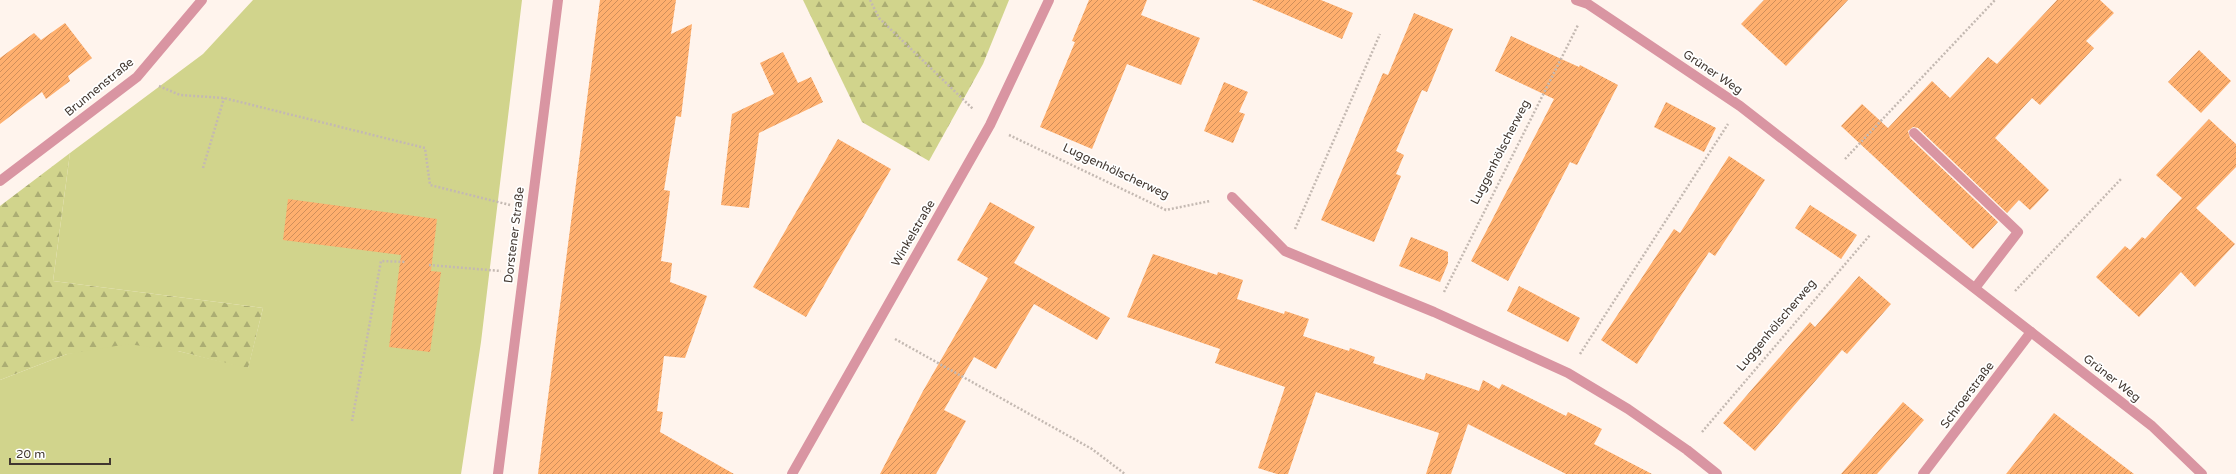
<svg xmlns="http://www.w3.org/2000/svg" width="2236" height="474" font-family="'Varela Round',sans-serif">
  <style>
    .forest { fill: url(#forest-firs) }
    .pitch { fill: #d1d48c }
    .building { fill: url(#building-hatch) }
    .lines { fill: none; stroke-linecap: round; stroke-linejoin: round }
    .path { stroke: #c4b9b2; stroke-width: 2.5; stroke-dasharray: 2 2; stroke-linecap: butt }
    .minor { stroke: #d995a2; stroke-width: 10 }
    .labels { text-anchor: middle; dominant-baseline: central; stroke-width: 3.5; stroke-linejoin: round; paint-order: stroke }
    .street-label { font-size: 12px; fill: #413730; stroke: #fff }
  </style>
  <defs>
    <pattern id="forest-firs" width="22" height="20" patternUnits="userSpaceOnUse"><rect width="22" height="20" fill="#d1d48c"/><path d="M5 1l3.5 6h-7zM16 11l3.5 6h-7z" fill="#abad73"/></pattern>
    <pattern id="building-hatch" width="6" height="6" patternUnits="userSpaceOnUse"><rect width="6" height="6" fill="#feaf6e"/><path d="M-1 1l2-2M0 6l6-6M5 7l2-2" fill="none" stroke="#cf8f5b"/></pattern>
  </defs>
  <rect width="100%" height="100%" fill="#fff4ed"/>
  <g class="forest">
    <path d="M 803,0 L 1009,0 L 983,64 L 929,161 L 862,122 Z"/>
    <path d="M 70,153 L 53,281 L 263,308 L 248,369 L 178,351 L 67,354 L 0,380 L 0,206 Z"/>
  </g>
  <path class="pitch" d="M 253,0 L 522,0 L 481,342 L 461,474 L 0,474 L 0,380 L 67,354 L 128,344 L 178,351 L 248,368 L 263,308 L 53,281 L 70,153 L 203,54 Z"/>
  <g class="building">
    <path d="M 600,0 L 676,0 L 671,34 L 692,24 L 681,117 L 676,116 L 664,190 L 670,191 L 661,261 L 672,263 L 670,282 L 707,296 L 685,358 L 664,356 L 657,411 L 663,412 L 660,432 L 734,474 L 538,474 Z"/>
    <path d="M 1089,0 L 1147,0 L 1141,15 L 1200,38 L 1181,85 L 1127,64 L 1092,149 L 1040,127 L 1075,42 L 1072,41 Z"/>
    <path d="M 1252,0 L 1321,0 L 1353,13 L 1342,39 Z"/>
    <path d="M 1764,0 L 1848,0 L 1786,66 L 1741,24 Z"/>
    <path d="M 2057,0 L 2100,0 L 2114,13 L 2086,41 L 2094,48 L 2040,105 L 2032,98 L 1995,138 L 2049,190 L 2030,210 L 2019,200 L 2007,213 L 1918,128 L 1913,127 L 1908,131 L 1910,138 L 1998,222 L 1973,249 L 1841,126 L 1862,104 L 1888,128 L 1932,81 L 1950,98 L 1988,57 L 1997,64 Z"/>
    <path d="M 1414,13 L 1453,29 L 1427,92 L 1422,90 L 1396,151 L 1404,155 L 1396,174 L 1401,176 L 1374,242 L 1321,220 L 1383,73 L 1388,75 Z"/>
    <path d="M 65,23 L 92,58 L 68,76 L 70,81 L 46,99 L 42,92 L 0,124 L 0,58 L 34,33 L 41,40 Z"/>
    <path d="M 1511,36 L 1579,67 L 1580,65 L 1618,85 L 1577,165 L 1570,162 L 1508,281 L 1471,261 L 1554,99 L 1495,71 Z"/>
    <path d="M 2199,50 L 2231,81 L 2201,113 L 2168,82 Z"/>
    <path d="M 783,52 L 798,83 L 811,77 L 823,102 L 759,133 L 749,208 L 721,205 L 732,114 L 774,94 L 760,63 Z"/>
    <path d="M 1224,82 L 1248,92 L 1239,112 L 1245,114 L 1233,143 L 1204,131 Z"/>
    <path d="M 1666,102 L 1716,128 L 1704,152 L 1654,127 Z"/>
    <path d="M 2209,119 L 2236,144 L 2236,167 L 2196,208 L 2235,244 L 2195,287 L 2181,272 L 2139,317 L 2096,277 L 2125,246 L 2130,250 L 2142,237 L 2145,239 L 2182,198 L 2156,175 Z"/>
    <path d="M 838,139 L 891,169 L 806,317 L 753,287 Z"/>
    <path d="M 1729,156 L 1765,180 L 1715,256 L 1709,252 L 1637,364 L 1601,340 L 1674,229 L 1680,233 Z"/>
    <path d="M 288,199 L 437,219 L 431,271 L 441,272 L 430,352 L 389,347 L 401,255 L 283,240 Z"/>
    <path d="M 990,202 L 1035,227 L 1014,263 L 1110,318 L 1097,340 L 1034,304 L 996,369 L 974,357 L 944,410 L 966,421 L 936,474 L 880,474 L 923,391 L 988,278 L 957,260 Z"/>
    <path d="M 1810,205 L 1857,235 L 1841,259 L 1795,228 Z"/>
    <path d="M 1411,237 L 1448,252 L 1448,263 L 1440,282 L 1399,266 Z"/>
    <path d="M 1153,254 L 1217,275 L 1218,272 L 1243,280 L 1237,299 L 1284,314 L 1285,311 L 1309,319 L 1303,336 L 1349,351 L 1350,348 L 1375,357 L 1373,363 L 1424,380 L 1426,373 L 1479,391 L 1483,380 L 1499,389 L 1502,384 L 1566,416 L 1568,412 L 1602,429 L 1594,444 L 1652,474 L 1566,474 L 1468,424 L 1451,474 L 1426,474 L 1439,433 L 1316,392 L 1288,474 L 1277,474 L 1258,468 L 1285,387 L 1215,363 L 1220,349 L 1127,317 Z"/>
    <path d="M 1859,276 L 1891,304 L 1847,354 L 1842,350 L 1755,451 L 1723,423 L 1810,322 L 1815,327 Z"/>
    <path d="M 1519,286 L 1580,318 L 1568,342 L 1507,311 Z"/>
    <path d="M 1903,402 L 1924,420 L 1897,451 L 1877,474 L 1841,474 Z"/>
    <path d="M 2054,413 L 2134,474 L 2006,474 Z"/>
  </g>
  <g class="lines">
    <g class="path">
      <path d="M 870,0 L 879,18 L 973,109"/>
      <path d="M 159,86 L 180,95 L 224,98 L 425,148 L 430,185 L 510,205"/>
      <path d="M 1009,135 L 1166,210 L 1210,201"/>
      <path d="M 1845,159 L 1995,0"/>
      <path d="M 203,168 L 224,98"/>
      <path d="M 1295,229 L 1380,34"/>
      <path d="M 429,265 L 501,271"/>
      <path d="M 2015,291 L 2121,179"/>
      <path d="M 1444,292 L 1578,25"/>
      <path d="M 895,339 L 1092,449 L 1125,474"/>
      <path d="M 1580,354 L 1728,124"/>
      <path d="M 352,421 L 381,261 L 406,262"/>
      <path d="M 1702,432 L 1870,235"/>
    </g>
    <g class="minor">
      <path d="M 1576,0 L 1588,4 L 1740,106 L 2152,426 L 2202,474"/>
      <path d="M 1914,133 L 2018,232 L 1975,288"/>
      <path d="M 0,181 L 137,77 L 202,0"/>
      <path d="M 1232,197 L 1285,251 L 1434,312 L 1568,373 L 1628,409 L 1687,450 L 1717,474"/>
      <path d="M 498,474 L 558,0"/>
      <path d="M 792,474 L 990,125 L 1049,0"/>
      <path d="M 1923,474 L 2031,332"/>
    </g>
  </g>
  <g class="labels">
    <g class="street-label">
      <text transform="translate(1713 72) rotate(34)">Grüner Weg</text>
      <text transform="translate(99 87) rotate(-39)">Brunnenstraße</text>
      <text transform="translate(1500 152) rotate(-63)">Luggenhölscherweg</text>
      <text transform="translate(1116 171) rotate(25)">Luggenhölscherweg</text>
      <text transform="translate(913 233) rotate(-60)">Winkelstraße</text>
      <text transform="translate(514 235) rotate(-83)">Dorstener Straße</text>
      <text transform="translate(1776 325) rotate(-50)">Luggenhölscherweg</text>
      <text transform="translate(2112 378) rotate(38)">Grüner Weg</text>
      <text transform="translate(1967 395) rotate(-53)">Schroerstraße</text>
    </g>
  </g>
  <path d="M10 458v6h100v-6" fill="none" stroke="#413730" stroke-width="2"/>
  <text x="16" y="458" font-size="12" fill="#413730" stroke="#ffffff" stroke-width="3" paint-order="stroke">20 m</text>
</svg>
